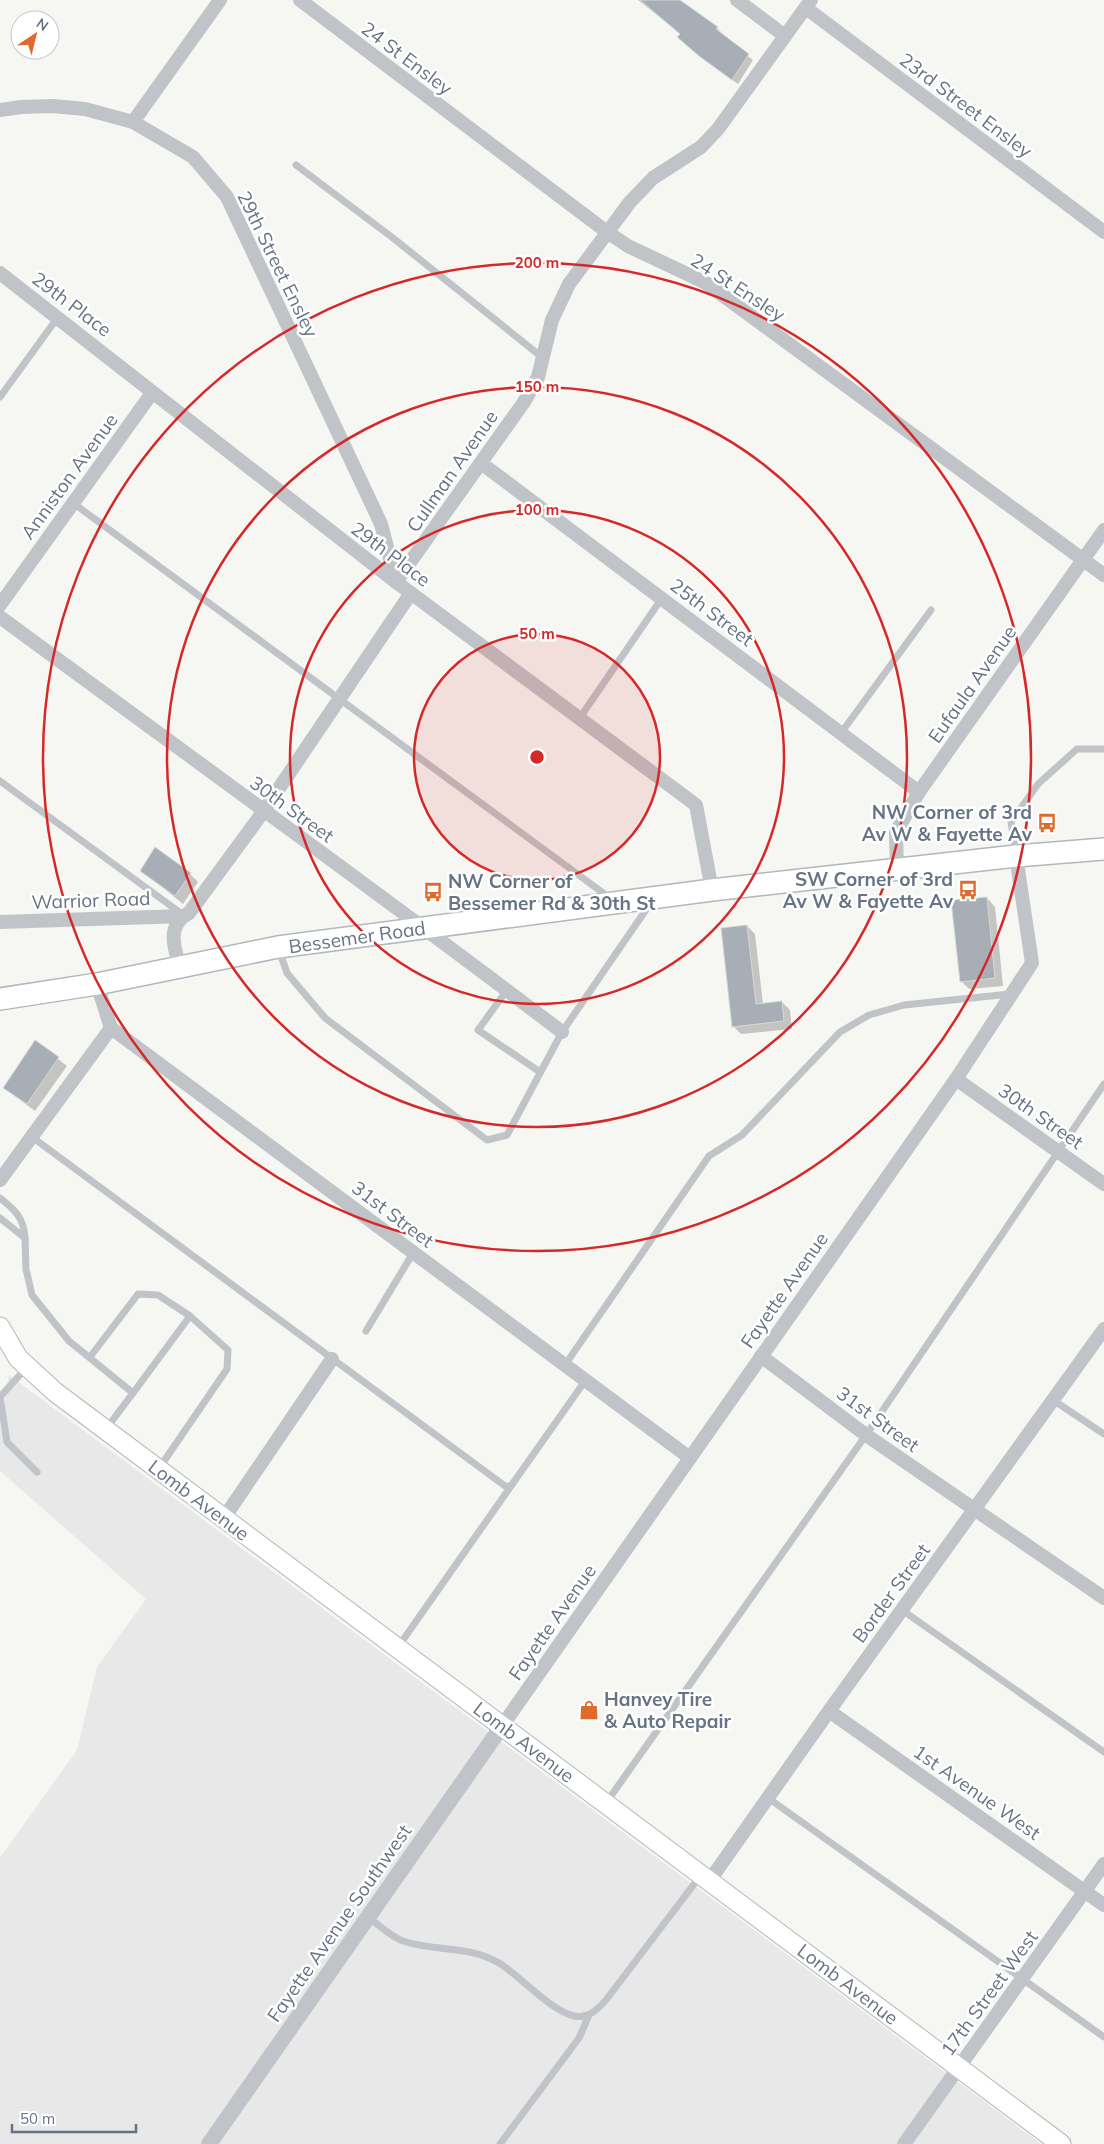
<svg xmlns="http://www.w3.org/2000/svg" width="1104" height="2144" font-family="Mulish,sans-serif">
  <style>
    .built { fill: #e7e8e7 }
    .shadow { fill: #0003 }
    .building { fill: #a8aeb6; stroke: #d8d8d6 }
    .lines { fill: none; stroke-linecap: round; stroke-linejoin: round }
    .secondary-casing { stroke: #b4b8be; stroke-width: 21 }
    .primary-casing { stroke: #b3b7bb; stroke-width: 24 }
    .service { stroke: #c0c3c7; stroke-width: 7 }
    .minor { stroke: #c0c3c7; stroke-width: 14 }
    .tertiary { stroke: #c0c3c7; stroke-width: 16 }
    .secondary { stroke: #fff; stroke-width: 19 }
    .primary { stroke: #fff; stroke-width: 21 }
    .ring { fill: none; stroke: #d62828; stroke-width: 2.5 }
    .labels { text-anchor: middle; dominant-baseline: central; stroke-width: 5; stroke-linejoin: round; paint-order: stroke }
    .street-label { font-size: 19px; fill: #667384; stroke: #fff }
    .poi-label { font-size: 19px; font-weight: bold; fill: #667384; stroke: #fff; text-anchor: end }
    .centre { fill: #d62828; stroke: #fff; stroke-width: 2.5 }
    .ring-label { font-size: 15px; text-anchor: middle; font-weight: bold; fill: #d62828; stroke: #fff; stroke-width: 5; stroke-linejoin: round; paint-order: stroke }
  </style>
  <rect width="100%" height="100%" fill="#f6f7f3"/>
  <path class="built" d="M 9,1375 L 1041,2144 L 0,2144 L 0,1858 L 77,1750 L 97,1667 L 146,1599 L 0,1471 L 0,1427 Z"/>
  <g class="shadow">
    <path d="M 638,0 L 677,0 L 717,28 L 722,33 L 721,35 L 753,60 L 738,84 L 706,61 L 684,42 L 681,34 Z"/>
    <path d="M 141,870 L 190,874 L 198,882 L 183,904 Z"/>
    <path d="M 987,898 L 995,907 L 1003,986 L 969,989 L 961,981 Z"/>
    <path d="M 747,926 L 755,934 L 763,1004 L 782,1002 L 790,1010 L 792,1029 L 741,1034 L 733,1026 Z"/>
    <path d="M 36,1042 L 67,1066 L 35,1111 L 4,1088 Z"/>
  </g>
  <g class="building">
    <path d="M 640,0 L 680,0 L 718,27 L 716,29 L 749,54 L 732,80 L 699,56 L 677,37 L 680,34 Z"/>
    <path d="M 155,847 L 191,873 L 175,896 L 140,871 Z"/>
    <path d="M 987,897 L 995,978 L 960,982 L 951,900 Z"/>
    <path d="M 747,925 L 756,1004 L 782,1001 L 784,1021 L 732,1027 L 721,928 Z"/>
    <path d="M 35,1040 L 59,1057 L 27,1104 L 3,1088 Z"/>
  </g>
  <g class="lines">
    <defs>
      <path id="secondary" d="M 0,1327 L 18,1358 L 55,1392 L 1061,2144"/>
      <path id="primary" d="M 0,999 L 97,984 L 278,947 L 712,890 L 1016,856 L 1104,849"/>
    </defs>
    <use href="#secondary" class="secondary-casing"/>
    <use href="#primary" class="primary-casing"/>
    <g class="service">
      <path d="M 296,165 L 393,238 L 543,358"/>
      <path d="M 0,397 L 58,317"/>
      <path d="M 73,503 L 610,898"/>
      <path d="M 579,719 L 662,598"/>
      <path d="M 841,733 L 931,610"/>
      <path d="M 0,781 L 182,914"/>
      <path d="M 1016,853 L 1011,822 L 1038,784 L 1077,749 L 1104,749"/>
      <path d="M 279,950 L 287,973 L 325,1018 L 487,1140 L 507,1135 L 562,1032 L 652,901"/>
      <path d="M 507,990 L 478,1030 L 540,1072"/>
      <path d="M 32,1137 L 505,1486 L 511,1486 L 585,1381"/>
      <path d="M 0,1198 C 15,1210 24,1218 25,1238 L 0,1218"/>
      <path d="M 25,1238 L 26,1269 L 32,1295 L 69,1341 L 133,1393 L 190,1316 L 158,1295 L 138,1294 L 90,1357"/>
      <path d="M 366,1331 L 413,1253"/>
      <path d="M 565,1365 L 709,1156 L 742,1135 L 840,1032 L 869,1015 L 904,1005 L 1010,994"/>
      <path d="M 27,1367 L 0,1397 L 7,1442 L 37,1472"/>
      <path d="M 1053,1400 L 1104,1434"/>
      <path d="M 106,1429 L 133,1393"/>
      <path d="M 160,1467 L 227,1369 L 228,1350 L 190,1316"/>
      <path d="M 902,1610 L 1104,1752"/>
      <path d="M 398,1647 L 511,1486"/>
      <path d="M 768,1798 L 1104,2037"/>
      <path d="M 606,1803 L 866,1435 L 1104,1084"/>
      <path d="M 368,1917 C 379,1925 391,1937 403,1941 C 435,1952 469,1945 499,1963 C 520,1976 551,2011 574,2016 C 588,2019 597,2010 606,2000 L 701,1875"/>
      <path d="M 500,2144 L 579,2038 L 589,2015"/>
    </g>
    <g class="minor">
      <path d="M 300,0 L 607,232 L 628,246 L 706,283 L 1104,575"/>
      <path d="M 737,0 L 785,36"/>
      <path d="M 806,8 L 1104,232"/>
      <path d="M 0,110 L 21,107 L 53,106 L 85,109 L 133,122 L 193,157 L 227,197 L 381,524 L 396,582"/>
      <path d="M 133,122 L 220,0"/>
      <path d="M 0,273 L 396,582 L 696,805 L 712,890"/>
      <path d="M 481,463 L 919,792"/>
      <path d="M 396,582 L 524,402 L 538,377 L 552,320 L 569,284 L 630,202 L 653,178 L 701,147 L 718,129 L 811,0"/>
      <path d="M 0,605 L 152,393"/>
      <path d="M 0,617 C 187,755 377,891 562,1032"/>
      <path d="M 897,869 L 896,832 L 919,792 L 1104,530"/>
      <path d="M 0,922 L 184,916"/>
      <path d="M 180,967 C 174,948 166,925 189,913 L 263,812 L 411,593"/>
      <path d="M 97,984 L 111,1028 L 690,1458"/>
      <path d="M 956,1079 L 1104,1184"/>
      <path d="M 0,1180 L 111,1028"/>
      <path d="M 761,1356 L 866,1435 L 1104,1598"/>
      <path d="M 224,1518 L 332,1359"/>
      <path d="M 829,1711 L 1104,1905"/>
      <path d="M 502,1726 L 956,1079 L 1032,963 L 1016,856"/>
      <path d="M 710,1880 L 829,1711 L 1104,1329"/>
      <path d="M 904,2144 L 1104,1864"/>
    </g>
    <path class="tertiary" d="M 209,2144 L 502,1726"/>
    <use href="#secondary" class="secondary"/>
    <use href="#primary" class="primary"/>
  </g>
  <circle cx="537" cy="757" r="123" fill="#d62828" fill-opacity=".12"/>
  <g class="ring">
    <circle cx="537" cy="757" r="123"/>
    <circle cx="537" cy="757" r="247"/>
    <circle cx="537" cy="757" r="370"/>
    <circle cx="537" cy="757" r="494"/>
  </g>
  <defs>
    <symbol id="bus-bare" viewBox="-9 -9 18 18"><path d="M-5-6H5V4H4V6H2V4H-2V6H-4V4H-5ZM-3.5-4V0h7V-4ZM-3.5 1.2v1.5H-2V1.2ZM2 1.2v1.5H3.5V1.2Z" fill="#de6a2c" stroke="#fff" stroke-width="2.5" paint-order="stroke"/></symbol>
    <symbol id="shop-bare" viewBox="-9 -9 18 18"><path d="M-5-2.5h2.3a2.7 3.5 0 0 1 5.4 0H5L5.5 6h-11ZM-1.5-2.5h3a1.5 2.3 0 0 0-3 0Z" fill="#de6a2c" stroke="#fff" stroke-width="2.5" paint-order="stroke"/></symbol>
  </defs>
  <g fill-rule="evenodd">
    <use href="#bus-bare" x="1033" y="809" width="28" height="28"/>
    <use href="#bus-bare" x="954" y="876" width="28" height="28"/>
    <use href="#bus-bare" x="419" y="878" width="28" height="28"/>
    <use href="#shop-bare" x="575" y="1696" width="28" height="28"/>
  </g>
  <g class="labels">
    <g class="street-label">
      <text transform="translate(407 58) rotate(37)">24 St Ensley</text>
      <text transform="translate(966 105) rotate(37)">23rd Street Ensley</text>
      <text transform="translate(278 264) rotate(64)">29th Street Ensley</text>
      <text transform="translate(738 287) rotate(33)">24 St Ensley</text>
      <text transform="translate(72 304) rotate(37)">29th Place</text>
      <text transform="translate(452 471) rotate(-55)">Cullman Avenue</text>
      <text transform="translate(69 476) rotate(-54)">Anniston Avenue</text>
      <text transform="translate(391 554) rotate(37)">29th Place</text>
      <text transform="translate(712 612) rotate(37)">25th Street</text>
      <text transform="translate(972 684) rotate(-55)">Eufaula Avenue</text>
      <text transform="translate(292 809) rotate(36)">30th Street</text>
      <text transform="translate(91 900) rotate(-2)">Warrior Road</text>
      <text transform="translate(357 937) rotate(-8)">Bessemer Road</text>
      <text transform="translate(1041 1116) rotate(35)">30th Street</text>
      <text transform="translate(393 1214) rotate(37)">31st Street</text>
      <text transform="translate(784 1290) rotate(-55)">Fayette Avenue</text>
      <text transform="translate(878 1419) rotate(36)">31st Street</text>
      <text transform="translate(199 1500) rotate(37)">Lomb Avenue</text>
      <text transform="translate(891 1593) rotate(-54)">Border Street</text>
      <text transform="translate(552 1622) rotate(-55)">Fayette Avenue</text>
      <text transform="translate(524 1742) rotate(37)">Lomb Avenue</text>
      <text transform="translate(977 1792) rotate(35)">1st Avenue West</text>
      <text transform="translate(339 1923) rotate(-55)">Fayette Avenue Southwest</text>
      <text transform="translate(848 1984) rotate(37)">Lomb Avenue</text>
      <text transform="translate(989 1993) rotate(-54)">17th Street West</text>
    </g>
    <g class="poi-label">
      <text x="1032" y="812">NW Corner of 3rd<tspan x="1032" dy="22">Av W &amp; Fayette Av</tspan></text>
      <text x="953" y="879">SW Corner of 3rd<tspan x="953" dy="22">Av W &amp; Fayette Av</tspan></text>
      <text x="448" y="881" text-anchor="start">NW Corner of<tspan x="448" dy="22">Bessemer Rd &amp; 30th St</tspan></text>
      <text x="604" y="1699" text-anchor="start">Hanvey Tire<tspan x="604" dy="22">&amp; Auto Repair</tspan></text>
    </g>
  </g>
  <circle cx="537" cy="757" r="8" class="centre"/>
  <g class="ring-label">
    <text x="537" y="268">200 m</text>
    <text x="537" y="392">150 m</text>
    <text x="537" y="515">100 m</text>
    <text x="537" y="639">50 m</text>
  </g>
  <g transform="translate(35 35) rotate(35)"><circle r="24" fill="#ffffff" stroke="#c2c7ce"/>
  <path d="M0-4L9 19L0 12L-9 19Z" fill="#de6a2c"/>
  <text y="-8" font-size="14" font-weight="bold" text-anchor="middle" fill="#667384">N</text>
  </g>
  <path d="M12 2124v8h124v-8" fill="none" stroke="#667384" stroke-width="2.5"/>
  <text x="20" y="2124" font-size="15" fill="#667384" stroke="#ffffff" stroke-width="4" paint-order="stroke">50 m</text>
</svg>
